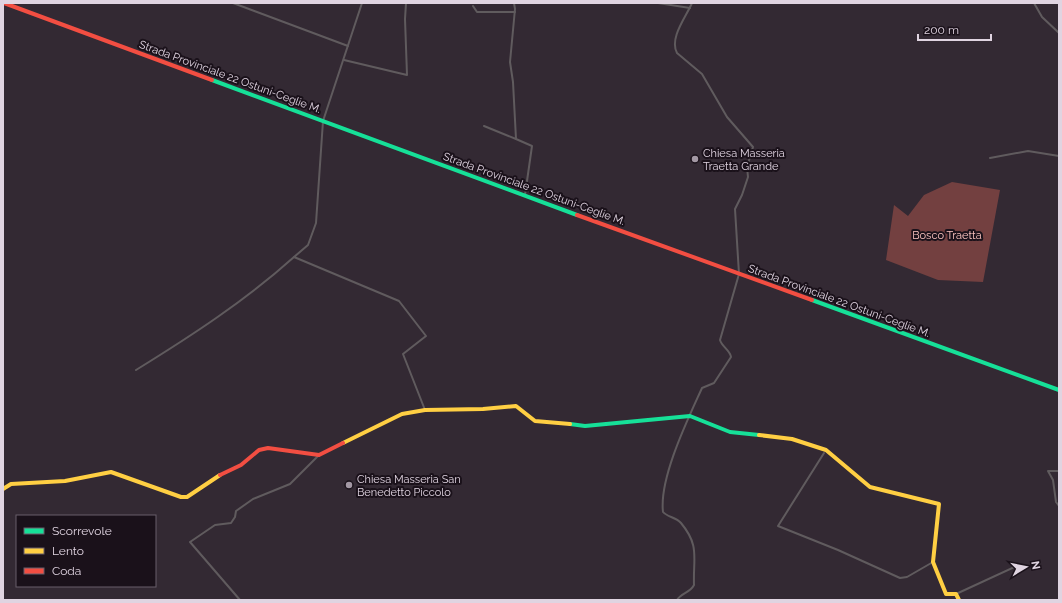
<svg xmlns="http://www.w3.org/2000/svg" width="1062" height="603" font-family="Raleway,sans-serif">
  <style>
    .forest { fill: #734040 }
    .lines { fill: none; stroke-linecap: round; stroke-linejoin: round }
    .street { stroke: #605b5e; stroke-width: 2 }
    .fast { stroke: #16e098; stroke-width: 4 }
    .slow { stroke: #ffcf43; stroke-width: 4 }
    .jam { stroke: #f24e42; stroke-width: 4 }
    .poi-dot { fill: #a398a4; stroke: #1a111a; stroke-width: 1.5 }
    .labels { text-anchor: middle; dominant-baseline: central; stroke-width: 4; stroke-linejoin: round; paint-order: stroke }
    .street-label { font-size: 11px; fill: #e0d4e1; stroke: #1a111a }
    .poi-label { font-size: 11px; fill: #e0d4e1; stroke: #1a111a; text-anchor: start }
    .park-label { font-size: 11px; fill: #fdc5c1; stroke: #1a111a }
  </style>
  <rect width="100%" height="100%" fill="#332933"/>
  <path class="forest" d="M 952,182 L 1000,190 L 983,282 L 938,280 L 886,260 L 894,205 L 908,216 L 924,195 Z"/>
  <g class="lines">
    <g class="street">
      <path d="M 233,3 L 348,46"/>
      <path d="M 362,3 L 323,121 L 316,223 L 308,245 L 294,257 L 399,301 L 426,336 L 403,354 L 425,410"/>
      <path d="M 514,3 L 515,9 L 510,62 L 513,82 L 516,139 L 532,146 L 525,195"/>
      <path d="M 658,3 L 690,8"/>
      <path d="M 1034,3 L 1042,17 L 1059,33"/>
      <path d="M 473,6 L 477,12 L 515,12"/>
      <path d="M 344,60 L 407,75 L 405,19 L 406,3"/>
      <path d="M 484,126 L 516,139"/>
      <path d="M 990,158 L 1028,151 L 1059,156"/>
      <path d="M 136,370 C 191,336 245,301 294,257"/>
      <path d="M 824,453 L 778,526 L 838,550 L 900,578 L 907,577 L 933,562"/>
      <path d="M 1059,471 L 1048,471 L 1053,480 L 1056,502 L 1059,506"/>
      <path d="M 956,594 L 1019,565"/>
      <path d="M 240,600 L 190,542 L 215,525 L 231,523 L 235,517 L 236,511 L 253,499 L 290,484 L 318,456"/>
      <path d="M 677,600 C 681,593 690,593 694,585 C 693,557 700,546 681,523 C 676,517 667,517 663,512 C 659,478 688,419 702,388 L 714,383 L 731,357 C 730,350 722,347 720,340 L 739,274 L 735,209 L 742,195 L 748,177 L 747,167 L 753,147 L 727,117 L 702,74 L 677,53 C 669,38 686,17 692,3"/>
    </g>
    <g class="fast">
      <path d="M 212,80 L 577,215"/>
      <path d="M 812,300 L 1059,390"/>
      <path d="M 570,424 L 585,426 L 690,416 L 730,432 L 759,435"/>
    </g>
    <g class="slow">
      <path d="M 759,435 L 792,439 L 826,450 L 870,487 L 939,504 L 933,562 L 946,594 L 956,594 L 959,600"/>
      <path d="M 343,443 L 402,414 L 425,410 L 483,409 L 516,406 L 535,421 L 570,424"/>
      <path d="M 3,489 L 11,484 L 65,481 L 111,472 L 181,497 L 187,497 L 220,475"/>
    </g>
    <g class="jam">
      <path d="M 4,3 L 212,80"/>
      <path d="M 577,215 L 812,300"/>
      <path d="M 220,475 L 241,465 L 259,450 L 268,448 L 319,455 L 343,443"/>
    </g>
  </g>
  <g class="poi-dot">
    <circle cx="695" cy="159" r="4"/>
    <circle cx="349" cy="485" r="4"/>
  </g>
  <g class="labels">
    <g class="street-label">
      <text transform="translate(230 77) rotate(20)">Strada Provinciale 22 Ostuni-Ceglie M.</text>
      <text transform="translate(534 189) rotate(20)">Strada Provinciale 22 Ostuni-Ceglie M.</text>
      <text transform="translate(839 301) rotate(20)">Strada Provinciale 22 Ostuni-Ceglie M.</text>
    </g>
    <g class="poi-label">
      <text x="703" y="153">Chiesa Masseria<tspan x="703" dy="13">Traetta Grande</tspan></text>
      <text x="357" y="479">Chiesa Masseria San<tspan x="357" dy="13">Benedetto Piccolo</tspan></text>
    </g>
    <g class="park-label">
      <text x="947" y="235">Bosco Traetta</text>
    </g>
  </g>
  <rect width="1062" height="603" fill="none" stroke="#e0d4e1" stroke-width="8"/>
  <rect x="16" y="515" width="140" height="72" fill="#1a111a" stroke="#695f6a"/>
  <rect x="24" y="528" width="20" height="6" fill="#16e098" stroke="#695f6a"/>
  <text x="52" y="535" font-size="12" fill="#e0d4e1">Scorrevole</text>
  <rect x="24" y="548" width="20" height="6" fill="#ffcf43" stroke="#695f6a"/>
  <text x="52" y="555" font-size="12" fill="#e0d4e1">Lento</text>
  <rect x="24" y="568" width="20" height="6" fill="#f24e42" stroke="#695f6a"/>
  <text x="52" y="575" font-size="12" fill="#e0d4e1">Coda</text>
  <g transform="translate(1026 567) rotate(80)" stroke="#1a111a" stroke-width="3" paint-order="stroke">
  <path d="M0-3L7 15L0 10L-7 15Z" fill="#e0d4e1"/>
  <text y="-6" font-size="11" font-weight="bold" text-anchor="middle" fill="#e0d4e1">N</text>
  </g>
  <path d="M918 34v6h73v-6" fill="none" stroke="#e0d4e1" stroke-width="2"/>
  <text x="924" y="34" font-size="12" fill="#e0d4e1" stroke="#1a111a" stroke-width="3" paint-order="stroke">200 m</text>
</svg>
